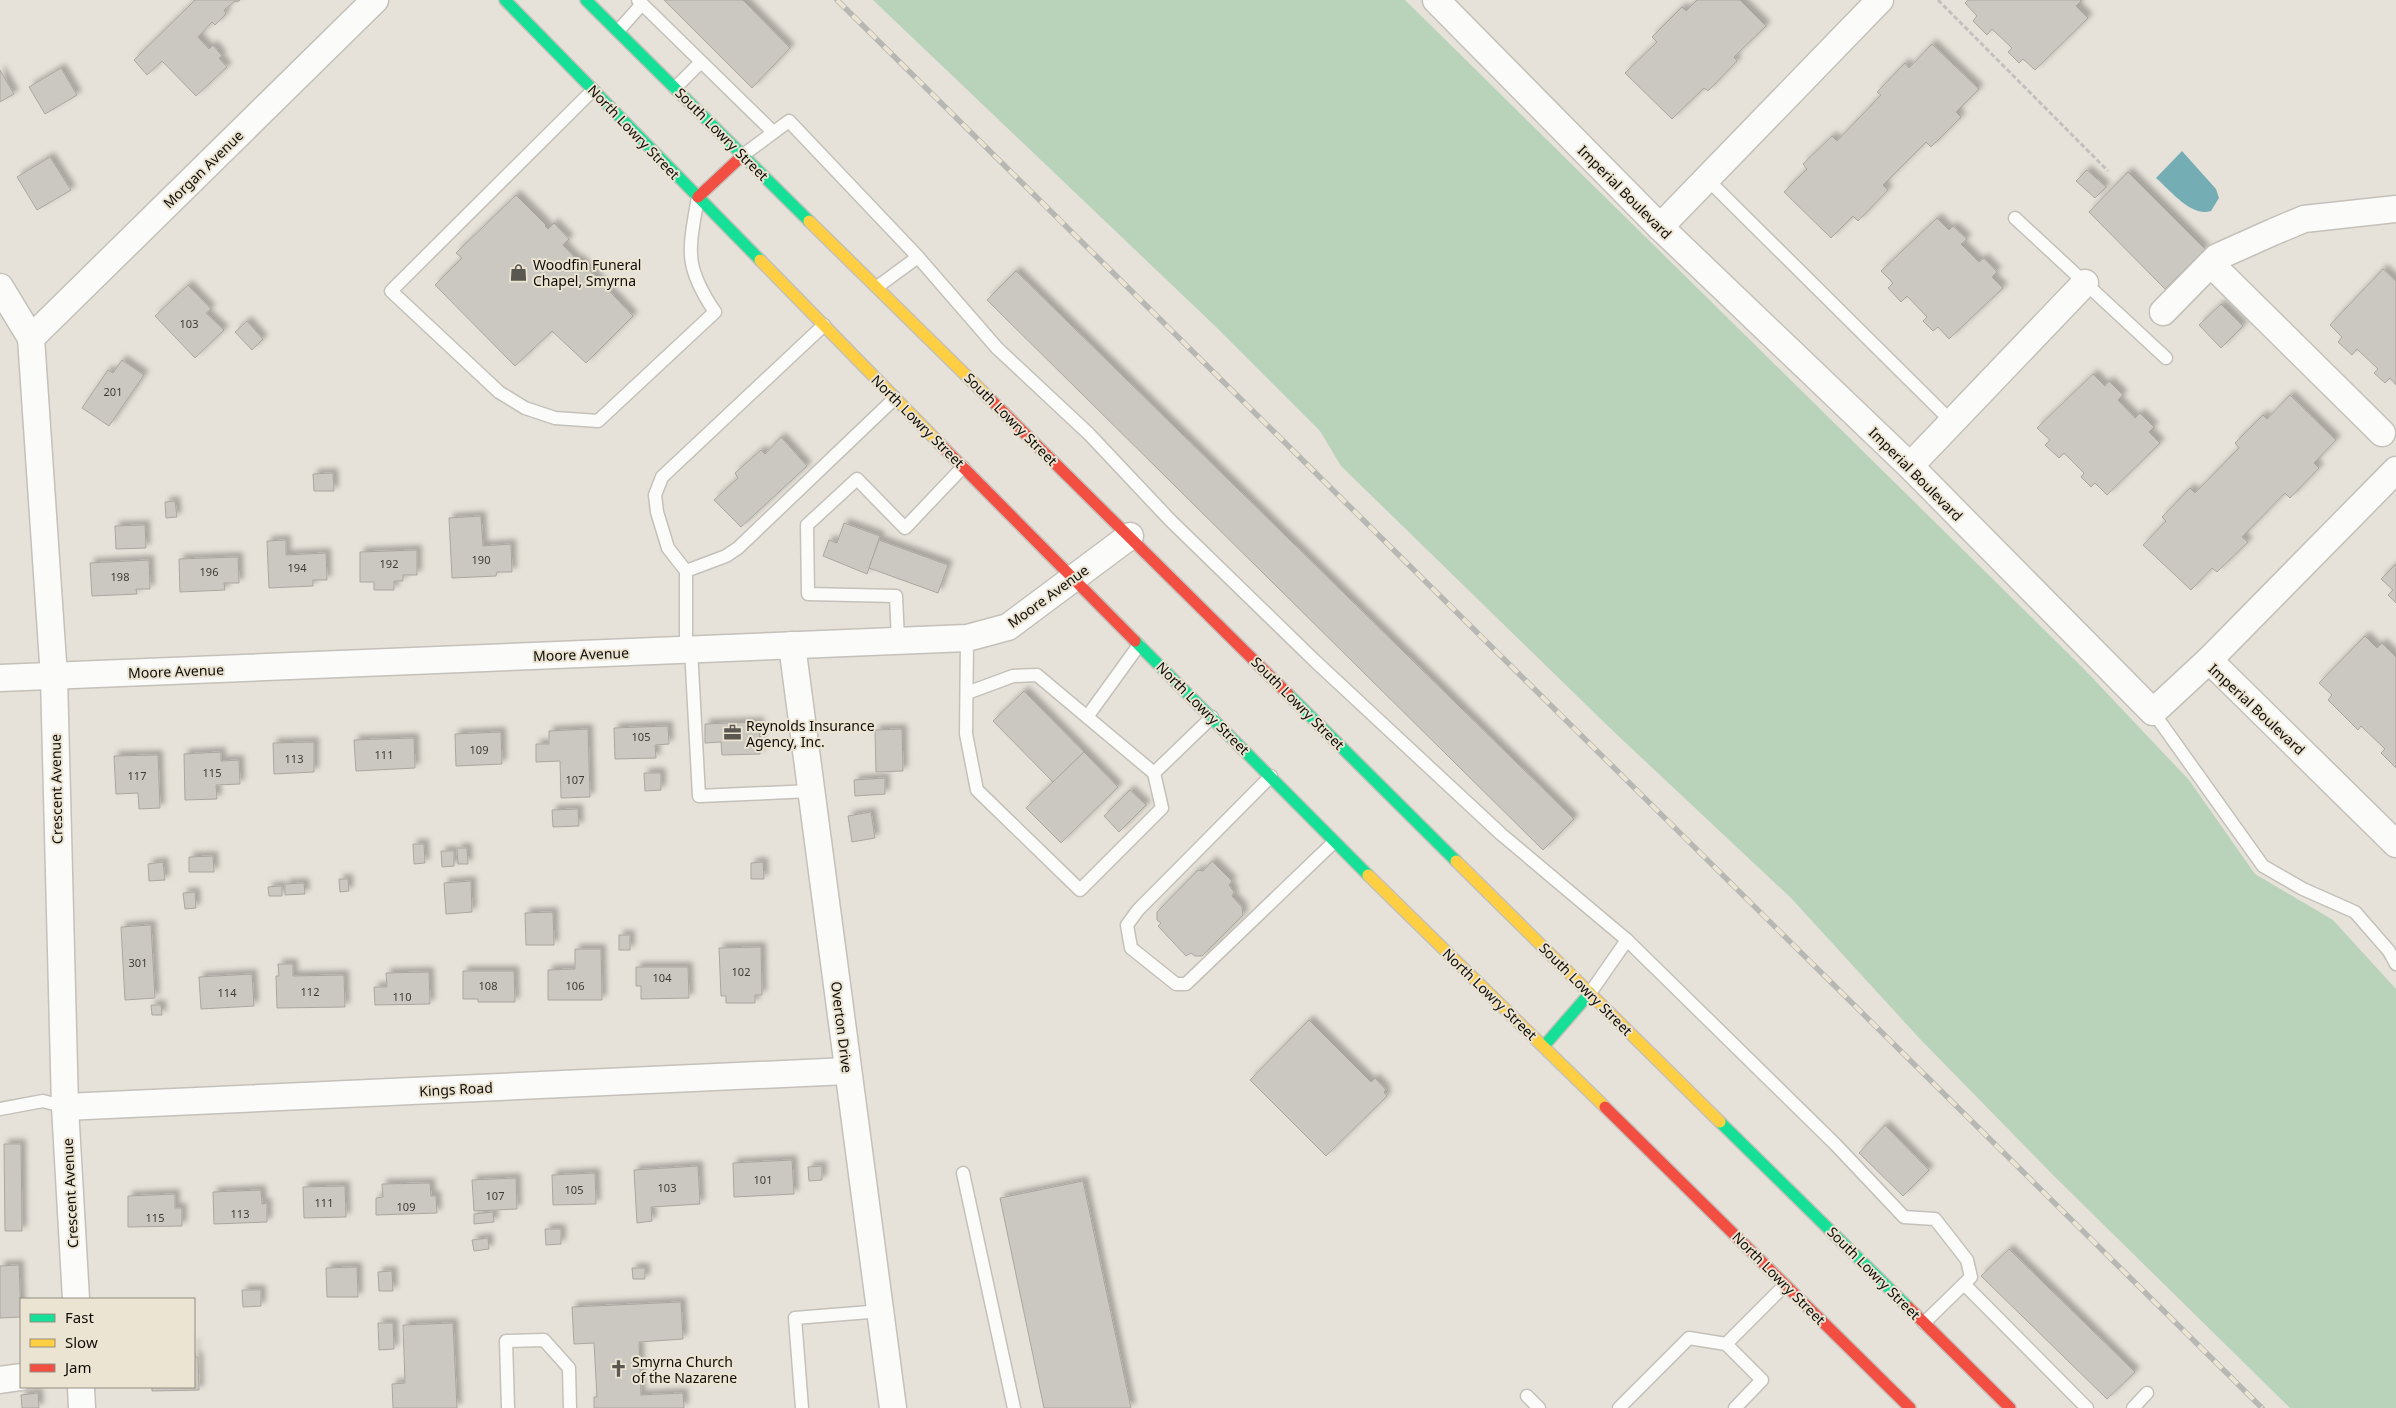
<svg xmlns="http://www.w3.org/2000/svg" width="2396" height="1408" font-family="'Noto Sans',sans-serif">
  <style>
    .green { fill: #b9d2ba }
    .water { fill: #75adb5 }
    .building { fill: #cbc8c1; stroke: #aaa79f; filter: url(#shadow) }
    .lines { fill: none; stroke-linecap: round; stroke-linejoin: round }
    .lane-casing { stroke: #c4c0ba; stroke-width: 15 }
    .street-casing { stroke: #c4c0ba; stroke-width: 29 }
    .fast-casing { stroke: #c4c0ba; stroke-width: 14 }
    .slow-casing { stroke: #c4c0ba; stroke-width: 14 }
    .jam-casing { stroke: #c4c0ba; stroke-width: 14 }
    .path { stroke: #c3c1be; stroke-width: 3; stroke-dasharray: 5 2.5; stroke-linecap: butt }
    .lane { stroke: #fbfbf9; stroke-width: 12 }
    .street { stroke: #fbfbf9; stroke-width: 26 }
    .fast { stroke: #16e098; stroke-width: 11 }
    .slow { stroke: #ffcf43; stroke-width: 11 }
    .jam { stroke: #f24e42; stroke-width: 11 }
    .rail-casing { stroke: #b7b7b4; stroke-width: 5.5 }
    .rail { stroke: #ece4d3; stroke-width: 4; stroke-dasharray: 11; stroke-linecap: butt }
    .labels { text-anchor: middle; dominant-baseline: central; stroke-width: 4; stroke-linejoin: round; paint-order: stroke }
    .number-label { font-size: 11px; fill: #3e3b36 }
    .street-label { font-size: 14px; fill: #0f0c07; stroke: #ece4d3 }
    .poi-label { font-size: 14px; fill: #0f0c07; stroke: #ece4d3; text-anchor: start }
  </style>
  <defs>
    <filter id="shadow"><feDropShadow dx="4.5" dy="-4.5" stdDeviation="2.5" flood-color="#0004"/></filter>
  </defs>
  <rect width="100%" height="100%" fill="#e6e2d9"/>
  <path class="green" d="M 873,0 L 1405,0 L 2084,669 L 2189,780 L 2255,874 L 2333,920 L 2396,989 L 2396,1408 L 2290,1408 L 2054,1176 L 1920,1039 L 1791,898 L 1613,731 L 1341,466 L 1320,431 L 1214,325 Z"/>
  <path class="water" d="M 2182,151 L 2216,189 L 2219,198 L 2211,211 C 2191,217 2171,191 2156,178 Z"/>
  <g class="building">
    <path d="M 195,0 L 240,0 L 237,2 L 235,1 L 224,10 L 226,14 L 215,25 L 212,22 L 198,37 L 209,49 L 213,45 L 222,56 L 219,58 L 227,67 L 196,96 L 162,61 L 147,75 L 134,60 Z"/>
    <path d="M 664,0 L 743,0 L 790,48 L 752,88 Z"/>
    <path d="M 1697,0 L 1740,0 L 1766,26 L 1734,57 L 1737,61 L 1708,91 L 1704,88 L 1672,119 L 1625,73 L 1657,42 L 1652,37 L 1682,7 L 1686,11 Z"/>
    <path d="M 1968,0 L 2080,0 L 2081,1 L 2076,6 L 2088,18 L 2035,70 L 2023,59 L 2019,63 L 2008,52 L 2012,48 L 1992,29 L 1987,35 L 1973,21 L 1977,16 L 1965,3 Z"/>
    <path d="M 1932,44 L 1979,89 L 1956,112 L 1961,117 L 1931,147 L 1926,142 L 1883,185 L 1888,190 L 1858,221 L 1853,216 L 1831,238 L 1784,192 L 1807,169 L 1803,164 L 1832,136 L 1837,141 L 1881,95 L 1877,92 L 1905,63 L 1909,68 Z"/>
    <path d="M 61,68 L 77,95 L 45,114 L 29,87 Z"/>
    <path d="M 0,70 L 14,94 L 0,102 Z"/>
    <path d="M 50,157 L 71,190 L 37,210 L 17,177 Z"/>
    <path d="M 2087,170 L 2106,187 L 2095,198 L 2076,181 Z"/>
    <path d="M 2128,172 L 2205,249 L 2165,289 L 2089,212 Z"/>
    <path d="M 516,195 L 546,225 L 545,226 L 548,229 L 554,223 L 569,239 L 563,245 L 577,260 L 579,259 L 633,316 L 586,363 L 552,331 L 515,366 L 435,285 L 462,258 L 456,253 Z"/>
    <path d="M 1937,218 L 1949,230 L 1953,226 L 1967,239 L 1961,244 L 1979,262 L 1984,258 L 1997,272 L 1992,277 L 2003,288 L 1949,339 L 1938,327 L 1933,331 L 1923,321 L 1927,317 L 1907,296 L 1901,302 L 1888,288 L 1893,283 L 1881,271 Z"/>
    <path d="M 2383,269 L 2396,281 L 2396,385 L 2390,378 L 2385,383 L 2374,373 L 2378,369 L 2357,349 L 2352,355 L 2338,342 L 2342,337 L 2330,325 Z"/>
    <path d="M 1016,271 L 1574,819 L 1543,850 L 987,300 Z"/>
    <path d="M 188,285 L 211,309 L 206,313 L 224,330 L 195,358 L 155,316 Z"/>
    <path d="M 2221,304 L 2243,326 L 2221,348 L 2199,325 Z"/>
    <path d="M 247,321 L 263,339 L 252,350 L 235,332 Z"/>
    <path d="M 122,360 L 144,375 L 109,426 L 82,408 L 108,370 L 113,373 Z"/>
    <path d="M 2093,374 L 2105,386 L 2109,381 L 2123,395 L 2118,400 L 2135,418 L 2140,413 L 2154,427 L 2149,432 L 2160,443 L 2107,495 L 2095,483 L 2091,487 L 2081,477 L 2084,473 L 2064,453 L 2059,458 L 2045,445 L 2050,440 L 2037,428 Z"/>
    <path d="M 2290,395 L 2336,440 L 2314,463 L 2319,468 L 2290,498 L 2285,493 L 2242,537 L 2248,542 L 2217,572 L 2212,568 L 2191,590 L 2143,545 L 2166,521 L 2162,517 L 2190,488 L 2195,493 L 2239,448 L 2235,443 L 2263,415 L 2267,419 Z"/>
    <path d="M 781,437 L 807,466 L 741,527 L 714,500 L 738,478 L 735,473 L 761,450 L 765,454 Z"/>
    <path d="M 333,473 L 334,491 L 314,491 L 313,474 Z"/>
    <path d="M 175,501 L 177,517 L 166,518 L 165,502 Z"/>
    <path d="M 481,516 L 483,546 L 511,544 L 512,572 L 497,572 L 496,576 L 452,578 L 449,518 Z"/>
    <path d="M 844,523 L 880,536 L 867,574 L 823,556 L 829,540 L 837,543 Z"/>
    <path d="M 145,525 L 146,548 L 116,549 L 115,526 Z"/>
    <path d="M 286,540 L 286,555 L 326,553 L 327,580 L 313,580 L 313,586 L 269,588 L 267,541 Z"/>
    <path d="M 879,540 L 948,565 L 938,593 L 869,568 Z"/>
    <path d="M 417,550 L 417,575 L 403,575 L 403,581 L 394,581 L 394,590 L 374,590 L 374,582 L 360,582 L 360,552 Z"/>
    <path d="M 238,557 L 239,583 L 224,583 L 225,590 L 180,592 L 179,559 Z"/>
    <path d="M 149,560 L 150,589 L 136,589 L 137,594 L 92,596 L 90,563 Z"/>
    <path d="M 2396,564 L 2396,603 L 2388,595 L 2393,590 L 2381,579 Z"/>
    <path d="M 2365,636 L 2377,648 L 2382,643 L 2396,657 L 2396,768 L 2381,753 L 2385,749 L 2361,726 L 2358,730 L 2328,700 L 2332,695 L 2319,683 Z"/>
    <path d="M 1024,691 L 1084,752 L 1053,782 L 993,721 Z"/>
    <path d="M 759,722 L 760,754 L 722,755 L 721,742 L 705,743 L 705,724 Z"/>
    <path d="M 668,726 L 669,744 L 655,745 L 656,758 L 615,759 L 614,728 Z"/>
    <path d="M 588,729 L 590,797 L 561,798 L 560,761 L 536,762 L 536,744 L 549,744 L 549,731 Z"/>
    <path d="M 902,729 L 903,771 L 876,772 L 875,730 Z"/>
    <path d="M 501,732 L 502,764 L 456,766 L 455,734 Z"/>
    <path d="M 414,738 L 415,768 L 356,771 L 354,740 Z"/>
    <path d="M 314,742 L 314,772 L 274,774 L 273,743 Z"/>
    <path d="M 221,752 L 221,761 L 239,760 L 240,784 L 216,785 L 217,799 L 185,800 L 184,754 Z"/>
    <path d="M 1084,752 L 1118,787 L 1061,843 L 1026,808 Z"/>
    <path d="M 158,755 L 160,808 L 139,809 L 138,793 L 116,794 L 114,756 Z"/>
    <path d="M 644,773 L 661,773 L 661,790 L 645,791 Z"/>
    <path d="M 885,778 L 885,794 L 855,796 L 854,780 Z"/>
    <path d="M 1130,790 L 1146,805 L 1119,832 L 1104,816 Z"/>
    <path d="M 578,809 L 579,826 L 553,827 L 552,810 Z"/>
    <path d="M 871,812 L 875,838 L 852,842 L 848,816 Z"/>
    <path d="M 413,844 L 424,844 L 425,863 L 414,864 Z"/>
    <path d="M 457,848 L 467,848 L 468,864 L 458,864 Z"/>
    <path d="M 441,851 L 454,851 L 454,866 L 442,867 Z"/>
    <path d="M 213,856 L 214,872 L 189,872 L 189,857 Z"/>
    <path d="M 1212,861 L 1232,881 L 1229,885 L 1234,892 L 1232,896 L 1242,907 L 1243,915 L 1202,956 L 1195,956 L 1191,953 L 1186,956 L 1158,926 L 1161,923 L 1157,920 L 1157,912 L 1198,870 L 1203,871 Z"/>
    <path d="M 163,862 L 165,880 L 149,881 L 148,864 Z"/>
    <path d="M 763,862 L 764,879 L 751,879 L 751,863 Z"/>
    <path d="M 339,879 L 348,879 L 349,891 L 340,892 Z"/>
    <path d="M 471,881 L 472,912 L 446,914 L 444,883 Z"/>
    <path d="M 304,883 L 305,894 L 285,895 L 285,884 Z"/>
    <path d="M 282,886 L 282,896 L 269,896 L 268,887 Z"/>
    <path d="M 195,892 L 196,908 L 185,909 L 183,893 Z"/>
    <path d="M 553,912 L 554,945 L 526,945 L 525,913 Z"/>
    <path d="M 151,925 L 155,998 L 125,1000 L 121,927 Z"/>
    <rect x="619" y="935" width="11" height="15"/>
    <path d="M 761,947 L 762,995 L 755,995 L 755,1003 L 726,1003 L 726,996 L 721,996 L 719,948 Z"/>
    <path d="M 575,949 L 601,949 L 602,1000 L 548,1000 L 548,970 L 575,969 Z"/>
    <path d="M 278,964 L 293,964 L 293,976 L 344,975 L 345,1007 L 277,1008 L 276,976 L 279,976 Z"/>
    <path d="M 636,967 L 688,967 L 689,998 L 641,999 L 641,986 L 636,986 Z"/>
    <path d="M 463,971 L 514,971 L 515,1002 L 478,1002 L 478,999 L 463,999 Z"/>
    <path d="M 429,972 L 430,1004 L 375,1005 L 374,987 L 387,987 L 386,973 Z"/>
    <path d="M 252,974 L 254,1006 L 201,1009 L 199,977 Z"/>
    <path d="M 151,1005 L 161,1005 L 162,1015 L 152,1015 Z"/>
    <path d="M 1309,1020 L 1371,1082 L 1375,1078 L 1386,1090 L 1384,1092 L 1387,1096 L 1326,1156 L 1250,1080 Z"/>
    <path d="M 1885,1125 L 1929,1170 L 1903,1196 L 1859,1153 Z"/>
    <path d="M 4,1144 L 21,1144 L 22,1231 L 5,1231 Z"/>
    <path d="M 792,1160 L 794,1194 L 734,1197 L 733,1163 Z"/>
    <path d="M 698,1166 L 700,1204 L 651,1207 L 652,1221 L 637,1223 L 634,1170 Z"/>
    <path d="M 822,1166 L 822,1180 L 809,1181 L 808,1167 Z"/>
    <path d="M 595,1173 L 596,1204 L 553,1205 L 552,1175 Z"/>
    <path d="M 516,1178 L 517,1209 L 474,1211 L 472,1180 Z"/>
    <path d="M 1083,1181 L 1131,1408 L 1044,1408 L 1000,1198 Z"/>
    <path d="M 430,1183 L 431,1196 L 436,1196 L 437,1213 L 376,1215 L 376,1198 L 383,1197 L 382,1184 Z"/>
    <path d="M 345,1186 L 346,1217 L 304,1218 L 303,1187 Z"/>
    <path d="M 261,1190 L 262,1204 L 267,1203 L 267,1222 L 214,1224 L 213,1192 Z"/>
    <path d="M 175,1194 L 175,1208 L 182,1208 L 182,1226 L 128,1227 L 128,1196 Z"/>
    <path d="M 493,1212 L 494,1222 L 474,1224 L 474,1214 Z"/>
    <path d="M 545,1229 L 561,1229 L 561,1244 L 546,1245 Z"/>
    <path d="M 488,1238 L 489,1249 L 474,1251 L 472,1240 Z"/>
    <path d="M 2009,1249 L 2135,1372 L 2107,1399 L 1981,1276 Z"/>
    <path d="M 19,1265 L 21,1317 L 0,1318 L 0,1266 Z"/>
    <path d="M 357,1267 L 358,1297 L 327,1297 L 326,1268 Z"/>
    <path d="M 632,1268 L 645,1268 L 645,1279 L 633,1279 Z"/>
    <path d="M 392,1271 L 393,1291 L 379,1291 L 378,1272 Z"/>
    <path d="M 242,1290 L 261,1290 L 261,1306 L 243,1307 Z"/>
    <path d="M 681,1302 L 683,1339 L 639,1342 L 641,1395 L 683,1393 L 684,1408 L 594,1408 L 594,1397 L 597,1397 L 594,1343 L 574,1344 L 572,1307 Z"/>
    <path d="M 378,1323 L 393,1323 L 394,1349 L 379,1350 Z"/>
    <path d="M 453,1323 L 457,1408 L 393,1408 L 392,1384 L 405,1383 L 403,1325 Z"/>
    <path d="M 194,1343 L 195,1357 L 198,1357 L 199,1390 L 152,1391 L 152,1387 L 194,1387 Z"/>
    <path d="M 38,1393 L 39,1408 L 22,1408 L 21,1395 Z"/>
  </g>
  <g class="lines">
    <defs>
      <g id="lane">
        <path d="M 638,0 L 773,132"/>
        <path d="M 618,31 L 642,4"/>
        <path d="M 675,88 L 700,63"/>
        <path d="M 593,90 L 391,291 L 499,392 L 525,408 L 555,418 L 598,421 L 715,312 C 683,265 689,250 698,197"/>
        <path d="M 743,155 L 789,121 L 918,257 L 997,348 L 1089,434 L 1170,520 L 1315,661 L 1501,834 L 1627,940 L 1836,1145 L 1904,1217 L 1935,1219 L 1967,1260 L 1971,1277 L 1924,1323"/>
        <path d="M 1707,179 L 1952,422"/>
        <path d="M 2015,218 L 2166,358"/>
        <path d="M 877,287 L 918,257"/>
        <path d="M 686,571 L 726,556 L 738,548 L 895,398"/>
        <path d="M 967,638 L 966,734 L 977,790 L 1080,890 L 1162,808 L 1154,773 L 1212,717"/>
        <path d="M 898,640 L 896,596 L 808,594 L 807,525 L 857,479 L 905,528 L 963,467"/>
        <path d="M 691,649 L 699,796 L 812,791"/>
        <path d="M 686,650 L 686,571 L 668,548 L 657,512 L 655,495 L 662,477 L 824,325"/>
        <path d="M 967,693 L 1013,676 L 1037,675 L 1154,773"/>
        <path d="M 2153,712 L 2263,866 L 2303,889 L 2355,912 L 2389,951 L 2396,964"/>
        <path d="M 1087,717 L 1139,645"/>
        <path d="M 1271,776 L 1138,910 L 1127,925 L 1131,948 L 1176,984 L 1186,984 L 1334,842"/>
        <path d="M 1590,993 L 1627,940"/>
        <path d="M 0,1109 L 43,1101 L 65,1107"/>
        <path d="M 963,1173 L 1014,1408"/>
        <path d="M 1964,1284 L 2087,1408"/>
        <path d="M 1726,1344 L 1785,1285"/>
        <path d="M 1527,1396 L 1539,1408"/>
        <path d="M 508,1408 L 506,1341 L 544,1340 L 569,1368 L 570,1408"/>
        <path d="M 802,1408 L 795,1318 L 882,1311"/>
        <path d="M 1619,1408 L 1689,1338 L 1726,1344 L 1762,1380 L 1735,1408"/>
        <path d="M 2133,1408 L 2147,1393"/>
      </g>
      <g id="street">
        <path d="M 1436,0 L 1660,227 L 1910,466 L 2153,712 L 2209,660 L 2396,844"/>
        <path d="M 1660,227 L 1880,0"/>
        <path d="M 2211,264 L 2382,433"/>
        <path d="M 0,287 L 31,338 L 54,677 L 65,1107 L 76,1299"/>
        <path d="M 2163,312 L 2217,257 L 2273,232 L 2304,219 L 2396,209"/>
        <path d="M 31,338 L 375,0"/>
        <path d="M 1910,466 L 2085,283"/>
        <path d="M 792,645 L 893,1408"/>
        <path d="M 2209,660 L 2396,470"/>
        <path d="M 0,678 L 967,638 L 1008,627 L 1130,536"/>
        <path d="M 65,1107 L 847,1071"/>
        <path d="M 0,1380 L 21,1377"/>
        <path d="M 81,1387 L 82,1408"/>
      </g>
      <g id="fast">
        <path d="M 505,0 L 760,260"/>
        <path d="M 586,0 L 809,221"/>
        <path d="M 1135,641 L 1368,875"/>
        <path d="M 1288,694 L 1456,861"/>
        <path d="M 1544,1046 L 1590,993"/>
        <path d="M 1720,1122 L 1908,1307"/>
      </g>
      <g id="slow">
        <path d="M 809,221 L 989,398"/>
        <path d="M 760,260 L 940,444"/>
        <path d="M 1456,861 L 1720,1122"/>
        <path d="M 1368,875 L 1605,1107"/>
      </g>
      <g id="jam">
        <path d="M 698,197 L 743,155"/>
        <path d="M 989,398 L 1288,694"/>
        <path d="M 940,444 L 1135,641"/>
        <path d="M 1605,1107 L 1910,1408"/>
        <path d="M 1908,1307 L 2010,1408"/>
      </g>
    </defs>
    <use href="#lane" class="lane-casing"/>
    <use href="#street" class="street-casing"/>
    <use href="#fast" class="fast-casing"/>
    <use href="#slow" class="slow-casing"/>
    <use href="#jam" class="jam-casing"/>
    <path class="path" d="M 1938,0 L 2108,171"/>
    <use href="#lane" class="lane"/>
    <use href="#street" class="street"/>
    <use href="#fast" class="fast"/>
    <use href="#slow" class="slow"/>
    <use href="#jam" class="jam"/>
    <defs>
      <path id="rail" d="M 837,0 L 2262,1408"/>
    </defs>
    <use href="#rail" class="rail-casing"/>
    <use href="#rail" class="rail"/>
  </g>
  <defs>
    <symbol id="shop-bare" viewBox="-9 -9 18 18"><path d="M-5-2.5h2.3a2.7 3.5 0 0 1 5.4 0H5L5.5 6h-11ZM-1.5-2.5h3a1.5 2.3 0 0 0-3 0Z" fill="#5a5750" stroke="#ece4d3" stroke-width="2.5" paint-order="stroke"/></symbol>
    <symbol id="office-bare" viewBox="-9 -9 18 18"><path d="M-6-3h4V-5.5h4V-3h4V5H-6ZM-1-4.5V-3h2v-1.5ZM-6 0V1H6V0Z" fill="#5a5750" stroke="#ece4d3" stroke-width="2.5" paint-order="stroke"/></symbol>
    <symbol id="church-bare" viewBox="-9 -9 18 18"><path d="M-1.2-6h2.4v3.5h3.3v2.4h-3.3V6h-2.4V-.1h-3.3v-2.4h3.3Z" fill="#5a5750" stroke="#ece4d3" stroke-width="2.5" paint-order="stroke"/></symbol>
  </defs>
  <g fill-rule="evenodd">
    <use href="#shop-bare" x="506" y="260" width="25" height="25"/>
    <use href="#office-bare" x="720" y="720" width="25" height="25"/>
    <use href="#church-bare" x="606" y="1356" width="25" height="25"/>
  </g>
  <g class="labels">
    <g class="number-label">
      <text x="189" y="323">103</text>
      <text x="113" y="391">201</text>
      <text x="481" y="559">190</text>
      <text x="389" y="563">192</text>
      <text x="297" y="567">194</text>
      <text x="209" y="571">196</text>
      <text x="120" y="576">198</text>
      <text x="641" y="736">105</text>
      <text x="479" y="749">109</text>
      <text x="384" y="754">111</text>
      <text x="294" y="758">113</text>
      <text x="212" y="772">115</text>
      <text x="137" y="775">117</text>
      <text x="575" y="779">107</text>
      <text x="138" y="962">301</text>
      <text x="741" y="971">102</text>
      <text x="662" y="977">104</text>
      <text x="488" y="985">108</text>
      <text x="575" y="985">106</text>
      <text x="310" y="991">112</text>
      <text x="227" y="992">114</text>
      <text x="402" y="996">110</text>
      <text x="763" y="1179">101</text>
      <text x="667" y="1187">103</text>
      <text x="574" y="1189">105</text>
      <text x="495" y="1195">107</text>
      <text x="324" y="1202">111</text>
      <text x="406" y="1206">109</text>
      <text x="240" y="1213">113</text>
      <text x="155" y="1217">115</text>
    </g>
    <g class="street-label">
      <text transform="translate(634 132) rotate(46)">North Lowry Street</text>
      <text transform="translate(722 134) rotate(45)">South Lowry Street</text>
      <text transform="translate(203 169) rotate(-44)">Morgan Avenue</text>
      <text transform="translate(1625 192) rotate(45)">Imperial Boulevard</text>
      <text transform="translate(1011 419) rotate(45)">South Lowry Street</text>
      <text transform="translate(918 421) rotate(45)">North Lowry Street</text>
      <text transform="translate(1916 474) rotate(45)">Imperial Boulevard</text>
      <text transform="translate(1048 596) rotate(-36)">Moore Avenue</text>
      <text transform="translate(581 654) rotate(-2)">Moore Avenue</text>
      <text transform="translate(176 671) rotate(-2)">Moore Avenue</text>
      <text transform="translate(1298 703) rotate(45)">South Lowry Street</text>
      <text transform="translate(1203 708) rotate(45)">North Lowry Street</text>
      <text transform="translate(2257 709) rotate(43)">Imperial Boulevard</text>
      <text transform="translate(56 789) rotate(-91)">Crescent Avenue</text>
      <text transform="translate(1586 989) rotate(45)">South Lowry Street</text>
      <text transform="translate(1490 994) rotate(44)">North Lowry Street</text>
      <text transform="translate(842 1027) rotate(83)">Overton Drive</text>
      <text transform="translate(456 1089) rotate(-3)">Kings Road</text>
      <text transform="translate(70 1193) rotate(-93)">Crescent Avenue</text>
      <text transform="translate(1874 1273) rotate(45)">South Lowry Street</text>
      <text transform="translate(1779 1278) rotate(45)">North Lowry Street</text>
    </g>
    <g class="poi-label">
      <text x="533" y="264">Woodfin Funeral<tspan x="533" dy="16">Chapel, Smyrna</tspan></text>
      <text x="746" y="725">Reynolds Insurance<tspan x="746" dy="16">Agency, Inc.</tspan></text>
      <text x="632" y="1361">Smyrna Church<tspan x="632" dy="16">of the Nazarene</tspan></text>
    </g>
  </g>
  <rect x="20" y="1298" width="175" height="90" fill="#ece4d3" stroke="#948e81"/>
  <rect x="30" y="1314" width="25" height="8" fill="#16e098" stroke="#948e81"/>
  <text x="65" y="1323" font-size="15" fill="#0f0c07">Fast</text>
  <rect x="30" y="1339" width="25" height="8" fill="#ffcf43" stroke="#948e81"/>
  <text x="65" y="1348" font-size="15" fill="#0f0c07">Slow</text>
  <rect x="30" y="1364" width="25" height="8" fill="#f24e42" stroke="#948e81"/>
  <text x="65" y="1373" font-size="15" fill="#0f0c07">Jam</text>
</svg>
